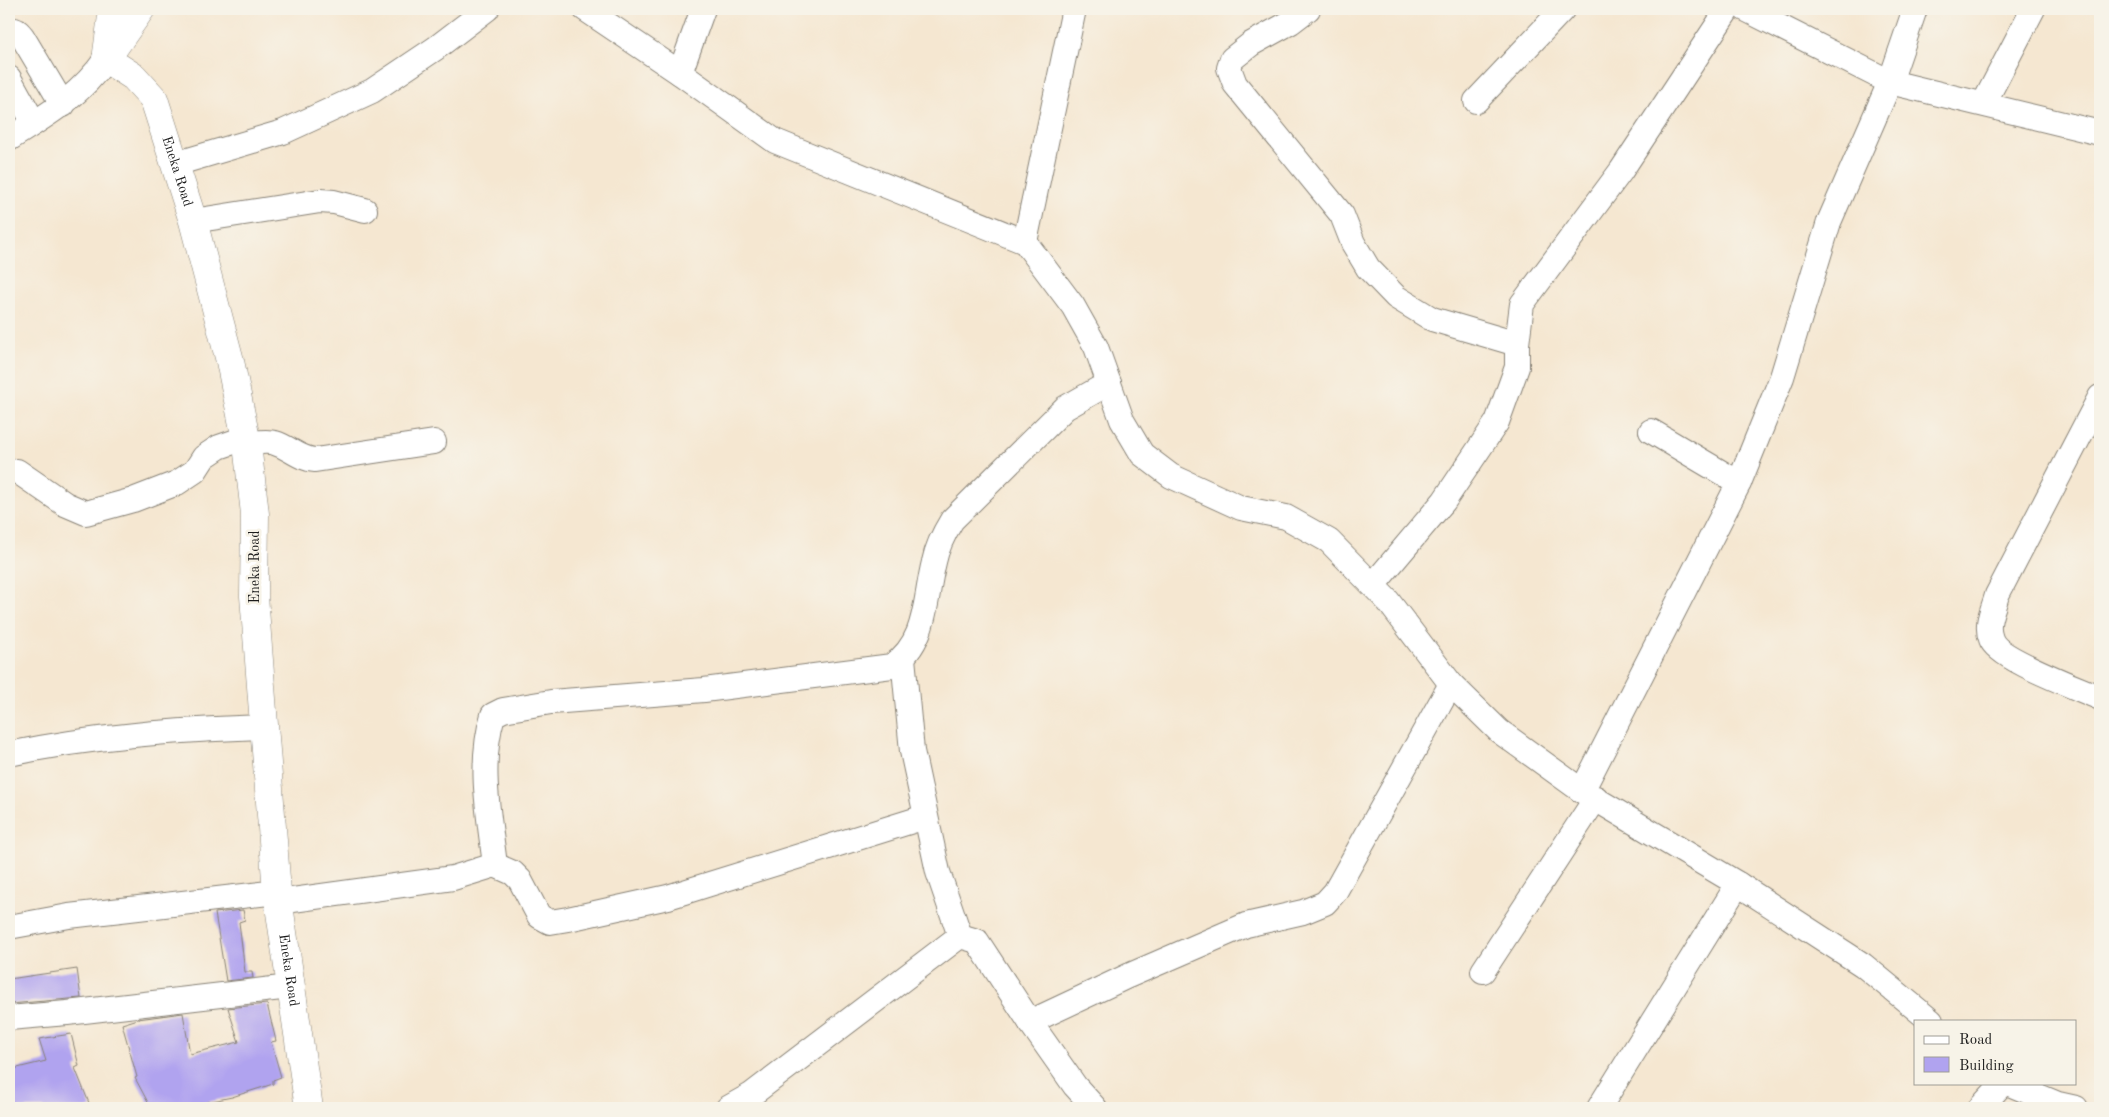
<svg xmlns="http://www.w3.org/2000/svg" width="2109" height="1117" font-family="'Old Standard TT',serif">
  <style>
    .building { fill: #b0a3ef }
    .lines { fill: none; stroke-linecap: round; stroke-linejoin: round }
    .minor-casing { stroke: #888276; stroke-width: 26 }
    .major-casing { stroke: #888276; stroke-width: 29 }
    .minor { stroke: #fff; stroke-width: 24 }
    .major { stroke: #fff; stroke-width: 28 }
    .labels { text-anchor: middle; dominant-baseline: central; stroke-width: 5; stroke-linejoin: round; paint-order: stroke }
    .street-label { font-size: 14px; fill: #1c1c1c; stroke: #f7f3e8 }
  </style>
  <rect width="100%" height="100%" fill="#f7f3e8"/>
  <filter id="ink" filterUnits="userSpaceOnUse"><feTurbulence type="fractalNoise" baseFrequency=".02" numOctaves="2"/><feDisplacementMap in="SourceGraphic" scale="10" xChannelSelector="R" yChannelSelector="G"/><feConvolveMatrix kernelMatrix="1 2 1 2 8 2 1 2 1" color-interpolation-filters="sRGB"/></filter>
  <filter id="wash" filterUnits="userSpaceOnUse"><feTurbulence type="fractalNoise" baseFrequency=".0096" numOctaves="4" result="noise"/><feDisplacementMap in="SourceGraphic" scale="20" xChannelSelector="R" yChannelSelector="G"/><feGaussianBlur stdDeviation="1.12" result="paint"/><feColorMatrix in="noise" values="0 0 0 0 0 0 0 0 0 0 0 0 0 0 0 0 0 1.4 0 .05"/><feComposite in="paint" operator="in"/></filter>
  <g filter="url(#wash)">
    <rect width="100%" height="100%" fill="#f5e7d1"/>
    <g id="blocks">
      <g class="building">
        <path d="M 243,910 L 245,920 L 239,922 L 245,972 L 252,972 L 253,978 L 226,981 L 215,913 Z"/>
        <path d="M 77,969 L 81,998 L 9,1004 L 9,979 Z"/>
        <path d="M 267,1004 L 276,1041 L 271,1042 L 281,1077 L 273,1080 L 273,1084 L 232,1097 L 178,1108 L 151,1108 L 135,1078 L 137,1077 L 122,1024 L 138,1019 L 183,1013 L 190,1054 L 239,1042 L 228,1008 Z"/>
        <path d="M 71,1034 L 79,1066 L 75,1068 L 91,1108 L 9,1108 L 9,1070 L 46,1061 L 39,1039 Z"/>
      </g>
    </g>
  </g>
  <g filter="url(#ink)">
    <use href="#blocks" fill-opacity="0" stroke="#888276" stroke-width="1"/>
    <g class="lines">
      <defs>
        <g id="minor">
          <path d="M 585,9 L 680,73 L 775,141 L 1025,242 L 1073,306 L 1096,347 L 1122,420 L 1142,454 L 1171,476 L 1241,508 L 1286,517 L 1329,541 L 1388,601 L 1451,684 L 1499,731 L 1582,791 L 1738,884 L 1863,965 L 1931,1021"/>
          <path d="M 1308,9 L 1291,22 L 1251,44 L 1232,59 L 1229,68 L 1235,84 L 1342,215 L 1353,243 L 1368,268 L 1396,297 L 1432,319 L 1517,344"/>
          <path d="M 1745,9 L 1890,82 L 2100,133"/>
          <path d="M 9,31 C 15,28 18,31 22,36 L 63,105"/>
          <path d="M 680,73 L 703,9"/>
          <path d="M 9,78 L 34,123"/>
          <path d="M 1476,101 L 1563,9"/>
          <path d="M 1984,103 L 2033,9"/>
          <path d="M 9,139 C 48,114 78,98 106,59"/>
          <path d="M 175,164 L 283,132 L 372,91 L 436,48 L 487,9"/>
          <path d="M 193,221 L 320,201 L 334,202 L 365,210"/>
          <path d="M 1025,242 L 1074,9"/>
          <path d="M 2100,397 L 1997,595 C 1993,610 1985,624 1991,639 C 1997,659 2079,688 2100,698"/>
          <path d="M 1651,431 L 1739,483"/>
          <path d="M 247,444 C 256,443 265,440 275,443 C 289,447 299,459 315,460 L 434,442"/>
          <path d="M 17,471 L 65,504 L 86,513 L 133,500 L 177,483 L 195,471 L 204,457 L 219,447 L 245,438"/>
          <path d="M 1374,584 L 1444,501 L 1497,422 L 1517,367 L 1517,344 L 1522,304 L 1621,171 L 1728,9"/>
          <path d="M 903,658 L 912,751 L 938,872 L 960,936"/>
          <path d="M 9,754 C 93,736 178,730 263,727"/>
          <path d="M 1582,791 L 1739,483 L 1782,377 L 1829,222 L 1890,82 L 1915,9"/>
          <path d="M 495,865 C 489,815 478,765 493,715 L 503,710 L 551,702 L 704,690 L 892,666 C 928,641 924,601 934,562 C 937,547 944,533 952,520 L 1065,408 L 1109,383"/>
          <path d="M 278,902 L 453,878 L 495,865 L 513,873 L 520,880 L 539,916 L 550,922 L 568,919 L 668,897 L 925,817"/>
          <path d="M 9,927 L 69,916 L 277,892"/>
          <path d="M 1483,971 L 1596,798"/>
          <path d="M 9,1018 L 67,1013 L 290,987"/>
          <path d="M 1030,1022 L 1128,976 L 1246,925 L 1303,912 L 1325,903 L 1335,892 L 1451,684"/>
          <path d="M 2007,1083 L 2058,1104 L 2076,1108"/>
          <path d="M 728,1108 L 751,1095 L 960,936 L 977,941 L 1030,1022 L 1075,1086 L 1095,1108"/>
          <path d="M 1599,1108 L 1738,884"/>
          <path d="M 1980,1108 L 2003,1083"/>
        </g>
        <g id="major">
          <path d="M 107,53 L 113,9"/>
          <path id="s1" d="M 106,59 L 134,77 L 154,99 L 193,221 L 230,361 L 247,444 L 255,514 L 254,596 L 277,892 L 309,1108"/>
          <path d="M 106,59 L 141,9"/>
        </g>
      </defs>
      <use href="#minor" class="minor-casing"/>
      <use href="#major" class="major-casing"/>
      <use href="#minor" class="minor"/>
      <use href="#major" class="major"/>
    </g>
  </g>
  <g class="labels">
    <g class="street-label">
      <text stroke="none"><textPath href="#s1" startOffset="139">Eneka Road</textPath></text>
      <text transform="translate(255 567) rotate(-90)">Eneka Road</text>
      <text stroke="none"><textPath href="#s1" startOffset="949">Eneka Road</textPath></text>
    </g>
  </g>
  <rect width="2109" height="1117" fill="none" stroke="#f7f3e8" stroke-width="30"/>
  <rect x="1914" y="1020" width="162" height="65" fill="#f7f3e8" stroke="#9f9d96"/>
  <rect x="1924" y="1036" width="25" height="8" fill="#ffffff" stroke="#9f9d96"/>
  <text x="1959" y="1044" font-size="15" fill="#1c1c1c">Road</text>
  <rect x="1924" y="1057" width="25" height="15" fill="#b0a3ef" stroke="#9f9d96"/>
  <text x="1959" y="1070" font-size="15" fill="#1c1c1c">Building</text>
</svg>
